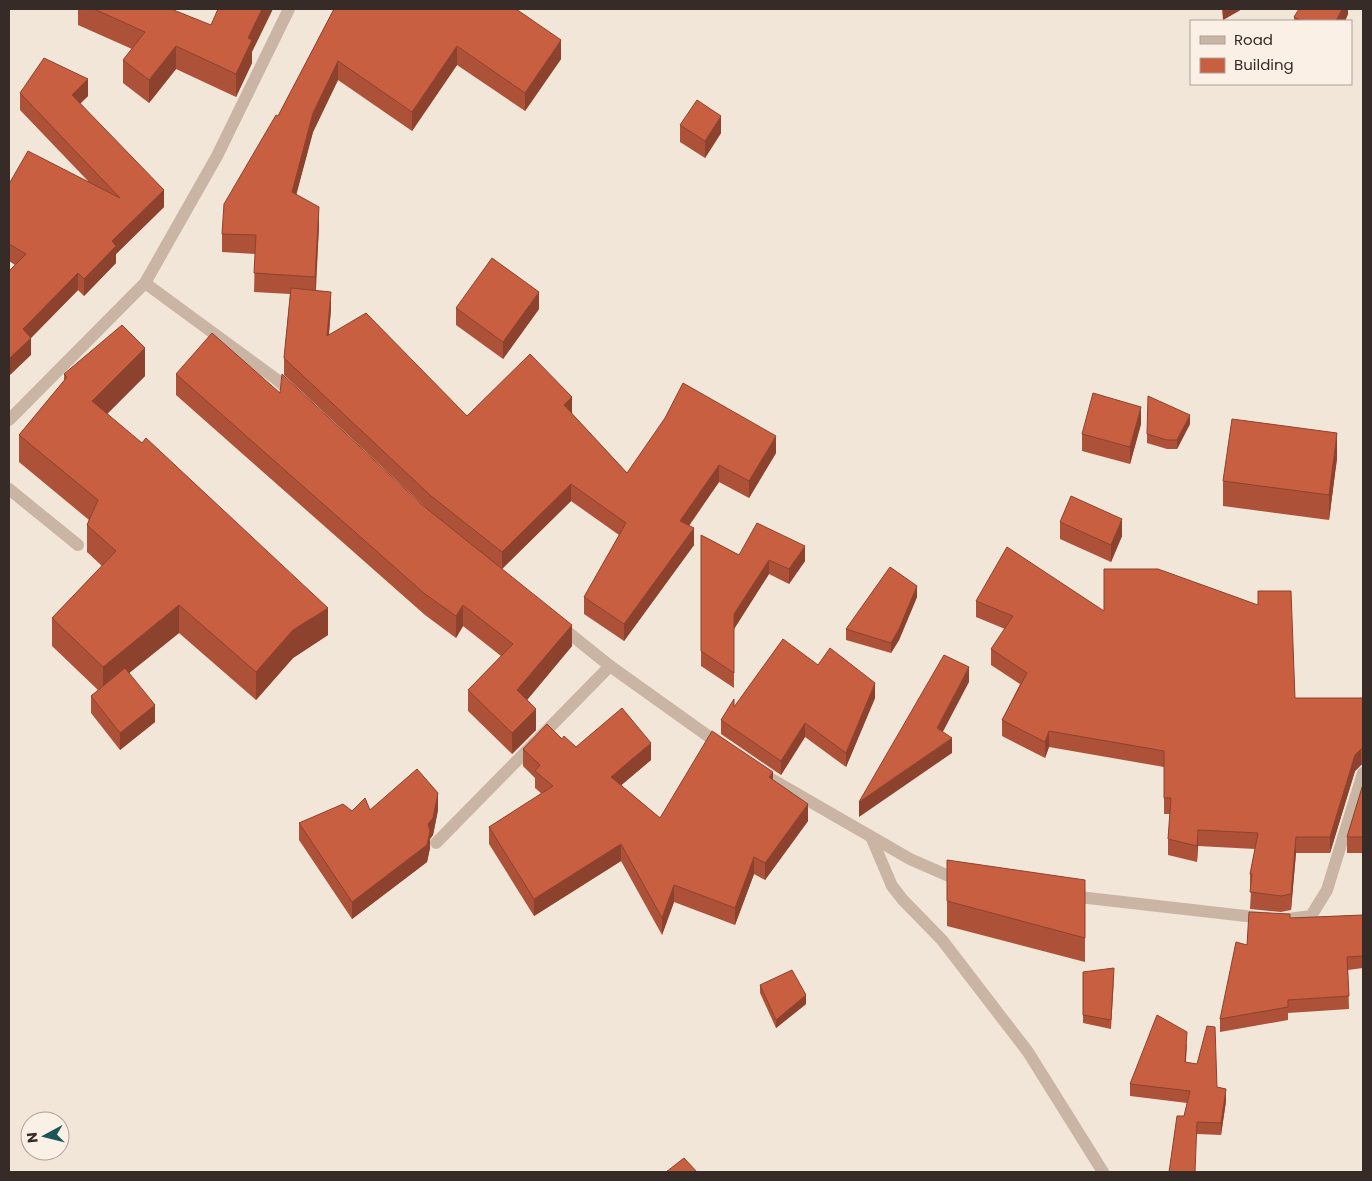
<svg xmlns="http://www.w3.org/2000/svg" width="1372" height="1181" font-family="Poppins,sans-serif">
  <style>
    .lines { fill: none; stroke-linecap: round; stroke-linejoin: round }
    .service { stroke: #cab5a5; stroke-width: 12 }
    .minor { stroke: #cab5a5; stroke-width: 12 }
    .wall { fill: #ad5238 }
    .shaded-wall { fill: #8d422e }
    .building { fill: #c95f41; stroke: #8d422e }
  </style>
  <rect width="100%" height="100%" fill="#f2e6d9"/>
  <g class="lines">
    <path class="service" d="M 9,489 L 78,545"/>
    <g class="minor">
      <path d="M 145,283 L 276,379 L 293,394"/>
      <path d="M 9,420 L 145,283 L 217,156 L 289,9"/>
      <path d="M 559,625 L 610,666 L 722,746"/>
      <path d="M 759,772 L 910,859 L 951,877 L 964,879"/>
      <path d="M 872,839 L 892,886 L 903,900 L 942,940 L 1028,1052 L 1103,1172"/>
      <path d="M 436,843 L 610,666"/>
      <path d="M 1070,896 L 1281,920 L 1311,916 L 1327,890 L 1363,773"/>
    </g>
  </g>
  <g class="wall">
    <path d="M 78,9 L 171,9 L 252,52 L 252,63 L 236,97 L 176,69 L 149,103 L 123,83 L 123,60 L 132,49 L 78,25 Z"/>
    <path d="M 334,9 L 561,59 L 525,111 L 457,65 L 412,131 L 338,80 L 313,132 L 296,194 L 319,226 L 316,290 L 331,309 L 329,335 L 467,416 L 572,414 L 627,473 L 776,453 L 749,498 L 719,482 L 689,526 L 694,545 L 624,641 L 584,614 L 584,597 L 619,535 L 571,501 L 502,569 L 572,646 L 527,700 L 536,730 L 512,754 L 468,711 L 468,690 L 501,656 L 463,626 L 456,638 L 425,615 L 176,395 L 176,374 L 280,393 L 427,509 L 284,375 L 284,358 L 290,294 L 254,292 L 255,254 L 222,252 L 222,234 L 278,116 Z"/>
    <path d="M 1222,9 L 1242,9 L 1223,20 Z"/>
    <path d="M 1348,9 L 1348,14 L 1345,21 L 1294,21 L 1294,17 Z"/>
    <path d="M 20,93 L 88,96 L 80,103 L 164,207 L 116,254 L 116,263 L 84,296 L 78,290 L 31,338 L 31,355 L 15,265 L 9,261 L 9,184 L 88,181 L 20,110 Z"/>
    <path d="M 680,125 L 721,133 L 705,158 L 680,142 Z"/>
    <path d="M 456,308 L 539,309 L 503,359 L 456,325 Z"/>
    <path d="M 64,374 L 145,376 L 107,414 L 328,635 L 293,658 L 256,700 L 179,633 L 129,673 L 155,722 L 120,750 L 91,713 L 91,696 L 98,690 L 52,646 L 52,618 L 102,566 L 87,552 L 87,525 L 89,520 L 19,462 L 19,435 L 64,381 Z"/>
    <path d="M 1141,424 L 1130,464 L 1082,451 L 1082,434 Z"/>
    <path d="M 1190,424 L 1177,449 L 1167,449 L 1147,443 L 1147,434 Z"/>
    <path d="M 1337,458 L 1329,520 L 1223,506 L 1223,481 Z"/>
    <path d="M 1060,522 L 1122,536 L 1111,562 L 1060,539 Z"/>
    <path d="M 701,535 L 739,555 L 805,561 L 789,584 L 769,574 L 734,629 L 734,688 L 701,666 Z"/>
    <path d="M 917,597 L 899,640 L 891,653 L 846,640 L 846,629 Z"/>
    <path d="M 976,601 L 1295,698 L 1363,698 L 1363,765 L 1361,765 L 1355,771 L 1330,853 L 1296,853 L 1291,910 L 1281,912 L 1250,909 L 1251,890 L 1250,890 L 1250,874 L 1255,849 L 1198,846 L 1197,862 L 1168,855 L 1168,839 L 1170,814 L 1164,814 L 1164,767 L 1049,747 L 1045,758 L 1002,736 L 1002,720 L 1020,684 L 991,665 L 991,649 L 1005,629 L 976,617 Z"/>
    <path d="M 818,665 L 875,698 L 846,767 L 805,737 L 781,775 L 721,734 L 721,720 L 734,707 Z"/>
    <path d="M 562,739 L 576,747 L 651,760 L 621,785 L 660,818 L 773,780 L 808,821 L 765,880 L 754,874 L 735,925 L 674,902 L 662,935 L 621,861 L 534,916 L 489,844 L 489,827 L 542,794 L 535,788 L 535,778 L 523,766 L 523,749 Z"/>
    <path d="M 1363,784 L 1363,853 L 1347,853 L 1347,837 Z"/>
    <path d="M 370,810 L 438,810 L 433,835 L 430,839 L 430,848 L 427,862 L 352,919 L 299,840 L 299,823 L 352,811 Z"/>
    <path d="M 1085,880 L 1085,962 L 947,926 L 947,901 Z"/>
    <path d="M 1363,915 L 1363,968 L 1348,970 L 1349,1009 L 1288,1013 L 1288,1020 L 1220,1032 L 1220,1019 L 1247,945 L 1290,918 Z"/>
    <path d="M 1083,972 L 1114,977 L 1111,1029 L 1083,1023 Z"/>
    <path d="M 760,985 L 806,1004 L 776,1028 L 760,993 Z"/>
    <path d="M 1187,1044 L 1186,1062 L 1217,1087 L 1226,1101 L 1221,1135 L 1197,1134 L 1184,1116 L 1187,1103 L 1130,1096 L 1130,1084 Z"/>
  </g>
  <g class="shaded-wall">
    <path d="M 262,9 L 273,9 L 252,52 L 252,63 L 236,97 L 236,74 L 248,38 Z"/>
    <path d="M 1223,9 L 1242,9 L 1223,20 Z"/>
    <path d="M 1342,9 L 1348,9 L 1348,14 L 1345,21 L 1336,21 Z"/>
    <path d="M 561,40 L 561,59 L 525,111 L 525,93 Z"/>
    <path d="M 176,46 L 176,69 L 149,103 L 149,80 Z"/>
    <path d="M 457,46 L 457,65 L 412,131 L 412,112 Z"/>
    <path d="M 338,61 L 338,80 L 313,132 L 292,211 L 292,192 L 313,113 Z"/>
    <path d="M 88,79 L 88,96 L 72,112 L 72,95 Z"/>
    <path d="M 721,116 L 721,133 L 705,158 L 705,141 Z"/>
    <path d="M 164,190 L 164,207 L 116,254 L 116,263 L 84,296 L 84,279 L 112,241 Z"/>
    <path d="M 319,207 L 319,226 L 315,296 L 315,277 Z"/>
    <path d="M 78,273 L 78,290 L 26,343 L 31,338 L 31,355 L 9,376 L 9,359 L 23,329 Z"/>
    <path d="M 331,292 L 331,309 L 327,353 L 327,336 Z"/>
    <path d="M 539,292 L 539,309 L 503,359 L 503,342 Z"/>
    <path d="M 145,348 L 145,376 L 92,429 L 92,401 Z"/>
    <path d="M 572,397 L 572,414 L 564,405 Z"/>
    <path d="M 1141,407 L 1141,424 L 1130,464 L 1130,447 Z"/>
    <path d="M 1190,415 L 1190,424 L 1177,449 L 1177,440 Z"/>
    <path d="M 1337,433 L 1337,458 L 1329,520 L 1329,495 Z"/>
    <path d="M 776,436 L 776,453 L 749,498 L 749,481 Z"/>
    <path d="M 719,465 L 719,482 L 680,538 L 680,521 Z"/>
    <path d="M 571,484 L 571,501 L 502,569 L 502,552 Z"/>
    <path d="M 1122,519 L 1122,536 L 1111,562 L 1111,545 Z"/>
    <path d="M 694,528 L 694,545 L 624,641 L 624,624 Z"/>
    <path d="M 805,546 L 805,561 L 789,584 L 789,569 Z"/>
    <path d="M 769,560 L 769,574 L 734,629 L 734,688 L 734,614 Z"/>
    <path d="M 917,586 L 917,597 L 899,640 L 891,653 L 891,643 Z"/>
    <path d="M 179,605 L 179,633 L 103,694 L 103,667 Z"/>
    <path d="M 463,605 L 463,626 L 456,638 L 456,616 Z"/>
    <path d="M 328,608 L 328,635 L 293,658 L 256,700 L 256,672 L 293,630 Z"/>
    <path d="M 572,625 L 572,646 L 517,712 L 517,690 Z"/>
    <path d="M 969,667 L 969,682 L 937,743 L 937,728 Z"/>
    <path d="M 875,683 L 875,698 L 846,767 L 846,753 Z"/>
    <path d="M 155,705 L 155,722 L 120,750 L 120,733 Z"/>
    <path d="M 536,709 L 536,730 L 512,754 L 512,733 Z"/>
    <path d="M 805,723 L 805,737 L 781,775 L 781,761 Z"/>
    <path d="M 1049,731 L 1049,747 L 1045,758 L 1045,742 Z"/>
    <path d="M 952,738 L 952,753 L 859,817 L 859,802 Z"/>
    <path d="M 651,743 L 651,760 L 611,794 L 611,777 Z"/>
    <path d="M 1361,749 L 1361,765 L 1355,771 L 1330,853 L 1330,837 L 1355,755 Z"/>
    <path d="M 773,772 L 773,789 L 769,777 Z"/>
    <path d="M 438,793 L 438,810 L 433,835 L 430,839 L 430,848 L 427,862 L 352,919 L 352,902 L 428,824 Z"/>
    <path d="M 808,804 L 808,821 L 765,880 L 765,863 Z"/>
    <path d="M 1198,830 L 1198,846 L 1197,862 L 1197,846 Z"/>
    <path d="M 1296,837 L 1296,853 L 1291,910 L 1291,894 Z"/>
    <path d="M 621,844 L 621,861 L 534,916 L 534,899 Z"/>
    <path d="M 754,857 L 754,874 L 735,925 L 735,908 Z"/>
    <path d="M 674,885 L 674,902 L 662,935 L 662,918 Z"/>
    <path d="M 806,995 L 806,1004 L 776,1028 L 776,1020 Z"/>
    <path d="M 1226,1089 L 1226,1101 L 1221,1135 L 1221,1123 Z"/>
  </g>
  <g class="building">
    <path d="M 94,9 L 171,9 L 211,25 L 218,9 L 262,9 L 248,38 L 252,40 L 236,74 L 176,46 L 149,80 L 123,60 L 145,32 Z"/>
    <path d="M 334,9 L 516,9 L 561,40 L 525,93 L 457,46 L 412,112 L 338,61 L 313,113 L 292,192 L 319,207 L 315,277 L 254,273 L 256,235 L 222,234 L 224,204 L 276,115 L 278,116 Z"/>
    <path d="M 1299,9 L 1342,9 L 1336,21 L 1302,21 L 1294,17 Z"/>
    <path d="M 44,58 L 88,79 L 72,95 L 164,190 L 112,241 L 116,246 L 84,279 L 78,273 L 23,329 L 31,338 L 9,359 L 9,271 L 26,254 L 9,244 L 9,184 L 28,151 L 120,198 L 20,93 Z"/>
    <path d="M 697,100 L 721,116 L 705,141 L 680,125 Z"/>
    <path d="M 492,258 L 539,292 L 503,342 L 456,308 Z"/>
    <path d="M 291,288 L 331,292 L 327,336 L 366,313 L 467,416 L 530,354 L 572,397 L 564,405 L 627,473 L 665,418 L 683,383 L 776,436 L 749,481 L 719,465 L 680,521 L 694,528 L 624,624 L 584,597 L 626,523 L 571,484 L 502,552 L 431,496 L 284,358 Z"/>
    <path d="M 122,325 L 145,348 L 92,401 L 142,443 L 146,438 L 328,608 L 293,630 L 256,672 L 179,605 L 103,667 L 52,618 L 116,551 L 87,525 L 98,500 L 19,435 L 67,377 L 64,374 Z"/>
    <path d="M 212,333 L 280,393 L 282,374 L 421,504 L 572,625 L 517,690 L 536,709 L 512,733 L 468,690 L 513,644 L 463,605 L 456,616 L 425,594 L 176,374 Z"/>
    <path d="M 1093,393 L 1141,407 L 1130,447 L 1082,434 Z"/>
    <path d="M 1148,396 L 1190,415 L 1177,440 L 1167,440 L 1147,434 Z"/>
    <path d="M 1232,419 L 1337,433 L 1329,495 L 1223,481 Z"/>
    <path d="M 1071,496 L 1122,519 L 1111,545 L 1060,522 Z"/>
    <path d="M 757,523 L 805,546 L 789,569 L 769,560 L 734,614 L 734,673 L 701,651 L 701,535 L 739,555 Z"/>
    <path d="M 1007,547 L 1104,611 L 1104,569 L 1158,569 L 1258,605 L 1258,591 L 1291,591 L 1295,698 L 1363,698 L 1363,749 L 1361,749 L 1355,755 L 1330,837 L 1296,837 L 1291,894 L 1281,896 L 1250,892 L 1252,874 L 1250,874 L 1258,833 L 1198,830 L 1197,846 L 1168,839 L 1171,798 L 1164,798 L 1164,751 L 1049,731 L 1045,742 L 1002,720 L 1027,673 L 991,649 L 1013,616 L 976,601 Z"/>
    <path d="M 890,567 L 917,586 L 899,629 L 891,643 L 846,629 Z"/>
    <path d="M 783,639 L 818,665 L 830,648 L 875,683 L 846,753 L 805,723 L 781,761 L 721,720 L 734,699 L 734,707 Z"/>
    <path d="M 944,655 L 969,667 L 937,728 L 952,738 L 859,802 Z"/>
    <path d="M 125,668 L 155,705 L 120,733 L 91,696 Z"/>
    <path d="M 622,708 L 651,743 L 611,777 L 660,818 L 712,731 L 773,772 L 769,777 L 808,804 L 765,863 L 754,857 L 735,908 L 674,885 L 662,918 L 621,844 L 534,899 L 489,827 L 553,786 L 535,771 L 540,765 L 523,749 L 547,724 L 562,739 L 564,736 L 576,747 Z"/>
    <path d="M 417,769 L 438,793 L 433,818 L 428,824 L 430,831 L 427,845 L 352,902 L 299,823 L 343,804 L 352,811 L 365,798 L 370,810 Z"/>
    <path d="M 1363,784 L 1363,837 L 1347,837 Z"/>
    <path d="M 947,860 L 1085,880 L 1085,938 L 947,901 Z"/>
    <path d="M 1249,912 L 1290,914 L 1290,918 L 1363,915 L 1363,956 L 1347,957 L 1349,996 L 1288,1000 L 1288,1007 L 1220,1019 L 1236,942 L 1247,945 Z"/>
    <path d="M 1114,968 L 1111,1020 L 1083,1015 L 1083,972 Z"/>
    <path d="M 792,970 L 806,995 L 776,1020 L 760,985 Z"/>
    <path d="M 1157,1015 L 1187,1032 L 1185,1062 L 1197,1064 L 1207,1026 L 1215,1027 L 1217,1087 L 1226,1089 L 1221,1123 L 1197,1122 L 1195,1172 L 1169,1172 L 1177,1116 L 1184,1116 L 1190,1091 L 1130,1084 Z"/>
    <path d="M 684,1158 L 697,1172 L 666,1172 Z"/>
  </g>
  <rect width="1372" height="1181" fill="none" stroke="#362b27" stroke-width="20"/>
  <rect x="1190" y="20" width="162" height="65" fill="#faf0e6" stroke="#aca19a"/>
  <rect x="1200" y="36" width="25" height="8" fill="#cab5a5" stroke="#aca19a"/>
  <text x="1234" y="45" font-size="15" fill="#362b27">Road</text>
  <rect x="1200" y="58" width="25" height="15" fill="#c95f41" stroke="#aca19a"/>
  <text x="1234" y="70" font-size="15" fill="#362b27">Building</text>
  <g transform="translate(45 1136) rotate(263)"><circle r="24" fill="#faf0e6" stroke="#aca19a"/>
  <path d="M0-4L9 19L0 12L-9 19Z" fill="#1b5558"/>
  <text y="-8" font-size="14" font-weight="bold" text-anchor="middle" fill="#362b27">N</text>
  </g>
</svg>
